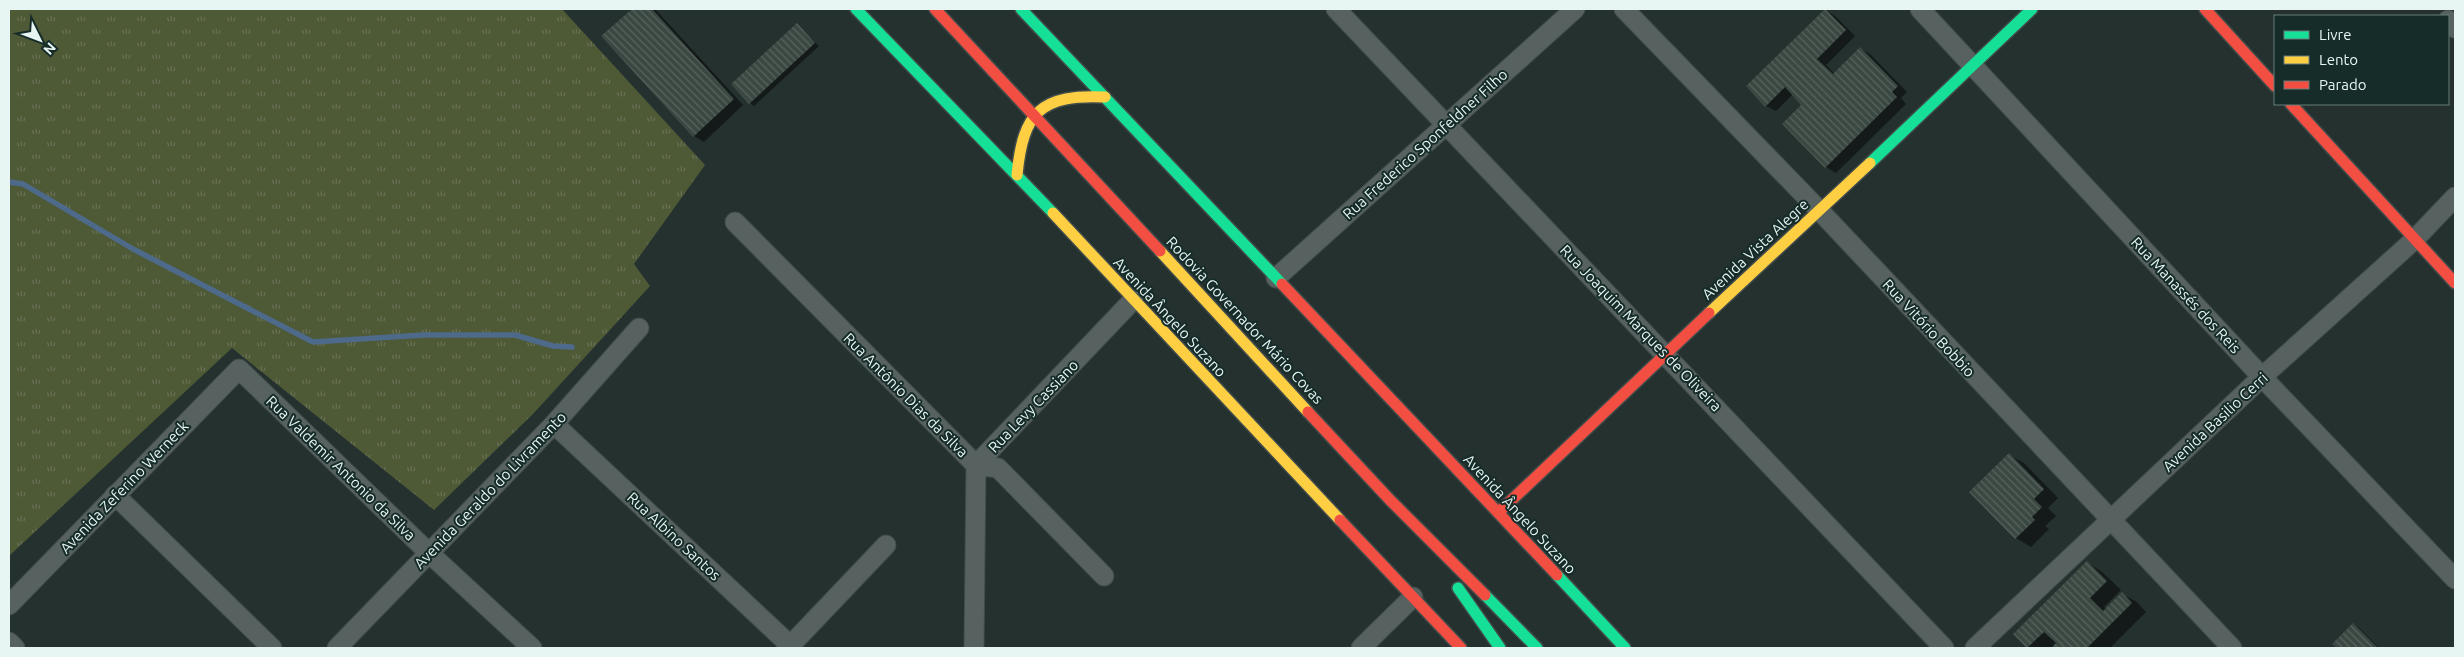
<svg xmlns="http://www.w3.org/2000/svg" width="2464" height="657" font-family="Ubuntu,sans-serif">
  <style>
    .grass { fill: url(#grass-tufts) }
    .shadow { fill: #0007 }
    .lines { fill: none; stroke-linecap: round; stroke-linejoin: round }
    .stream { stroke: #4e6a8a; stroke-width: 5.5 }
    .building { fill: url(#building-back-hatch) }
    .street-casing { stroke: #414c4b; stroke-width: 21 }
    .fast-casing { stroke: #414c4b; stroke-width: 14 }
    .slow-casing { stroke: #414c4b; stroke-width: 14 }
    .jam-casing { stroke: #414c4b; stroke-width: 14 }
    .street { stroke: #57615f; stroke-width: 19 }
    .fast { stroke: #16e098; stroke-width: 11 }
    .slow { stroke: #ffcf43; stroke-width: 11 }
    .jam { stroke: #f24e42; stroke-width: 11 }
    .labels { text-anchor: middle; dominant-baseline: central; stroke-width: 4; stroke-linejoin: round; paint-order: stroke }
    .street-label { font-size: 15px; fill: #e7f5f3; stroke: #152c29 }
  </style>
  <defs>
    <pattern id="grass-tufts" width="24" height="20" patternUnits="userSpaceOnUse" patternTransform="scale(1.25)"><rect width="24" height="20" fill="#4e5936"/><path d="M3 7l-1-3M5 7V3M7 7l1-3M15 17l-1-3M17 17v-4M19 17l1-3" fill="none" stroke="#687154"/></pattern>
    <pattern id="building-back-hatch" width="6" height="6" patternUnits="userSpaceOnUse" patternTransform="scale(1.25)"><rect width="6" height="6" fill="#3b4842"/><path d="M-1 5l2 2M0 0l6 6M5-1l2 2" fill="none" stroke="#57635e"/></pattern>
  </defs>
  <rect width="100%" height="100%" fill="#24312f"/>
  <path class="grass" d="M 9,9 L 562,9 L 705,165 L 634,264 L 650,286 L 533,414 L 434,510 L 232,348 L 9,556 Z"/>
  <g class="shadow">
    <path d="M 633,9 L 655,9 L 743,105 L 704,142 L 694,136 L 603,36 Z"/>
    <path d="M 1825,10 L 1835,16 L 1855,36 L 1826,65 L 1835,74 L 1861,49 L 1870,54 L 1907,92 L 1901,98 L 1906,104 L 1836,173 L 1826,167 L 1803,105 L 1793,94 L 1776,111 L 1766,106 Z"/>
    <path d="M 797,25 L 819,46 L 754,106 L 750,103 Z"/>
    <path d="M 2009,455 L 2024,463 L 2058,498 L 2048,508 L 2056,516 L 2045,526 L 2049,529 L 2031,547 L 2016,538 L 1971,492 Z"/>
    <path d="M 2088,563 L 2102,572 L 2121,590 L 2104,607 L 2106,609 L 2122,594 L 2137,602 L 2146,612 L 2110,648 L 2028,648 L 2015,634 Z"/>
    <path d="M 2353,624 L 2358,627 L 2379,648 L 2339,648 L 2334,644 Z"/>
  </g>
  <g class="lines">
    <path class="stream" d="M 9,182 L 23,184 L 133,249 L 313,342 L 423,335 L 515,335 L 553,346 L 572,347"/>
  </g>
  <g class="building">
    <path d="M 632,9 L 652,9 L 734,99 L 693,137 L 601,36 Z"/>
    <path d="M 1825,9 L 1846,30 L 1817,59 L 1833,74 L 1860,47 L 1898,86 L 1892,92 L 1897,97 L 1825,168 L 1782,124 L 1801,105 L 1785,87 L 1765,107 L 1746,86 Z"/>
    <path d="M 797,23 L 815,43 L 749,104 L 731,84 Z"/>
    <path d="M 2009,453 L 2044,489 L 2034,499 L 2042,507 L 2032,517 L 2035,520 L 2015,539 L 1969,492 Z"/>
    <path d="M 2087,561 L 2107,581 L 2090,598 L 2103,611 L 2122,592 L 2132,603 L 2087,648 L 2051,648 L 2056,643 L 2044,632 L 2027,648 L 2013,634 Z"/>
    <path d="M 2353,623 L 2378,648 L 2337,648 L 2332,644 Z"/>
  </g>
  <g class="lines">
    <defs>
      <g id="street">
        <path d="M 1336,9 L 1944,648"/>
        <path d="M 1624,9 L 1819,210 L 2232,648"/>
        <path d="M 1920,9 L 2262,377 L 2455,579"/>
        <path d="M 2448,20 L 2455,28"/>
        <path d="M 735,222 L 976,465 L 998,468 L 1104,576"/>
        <path d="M 1276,278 L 1575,9"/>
        <path d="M 554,424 L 793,648"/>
        <path d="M 115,495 L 272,648"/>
        <path d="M 9,605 L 239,369 L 429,553 L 532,648"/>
        <path d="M 9,642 L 15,648"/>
        <path d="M 337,648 L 554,424 L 639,328"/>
        <path d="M 788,648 L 886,545"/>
        <path d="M 974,648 L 976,465 L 1133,300"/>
        <path d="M 1361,648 L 1413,597"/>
        <path d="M 1975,648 L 2262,377 L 2414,240 L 2455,197"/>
      </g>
      <g id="fast">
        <path d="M 856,9 L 1053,213"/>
        <path d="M 1021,9 L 1282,284"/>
        <path d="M 1870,163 L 2032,9"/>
        <path d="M 1557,575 L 1625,648"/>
        <path d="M 1458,588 L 1500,648"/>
        <path d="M 1485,595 L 1537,648"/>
      </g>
      <g id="slow">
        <path d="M 1017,175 C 1023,112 1041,94 1105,97"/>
        <path d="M 1053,213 L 1340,520"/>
        <path d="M 1160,251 L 1308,412"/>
        <path d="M 1709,313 L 1870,163"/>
      </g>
      <g id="jam">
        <path d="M 935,9 L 1160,251"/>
        <path d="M 2205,9 L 2275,86"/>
        <path d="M 2291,104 L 2455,283"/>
        <path d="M 1282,284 L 1557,575"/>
        <path d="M 1308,412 L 1390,500 L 1485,595"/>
        <path d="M 1499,512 L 1709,313"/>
        <path d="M 1340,520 L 1461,648"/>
      </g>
    </defs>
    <use href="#street" class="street-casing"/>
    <use href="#fast" class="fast-casing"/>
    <use href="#slow" class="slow-casing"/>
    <use href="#jam" class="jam-casing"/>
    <use href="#street" class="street"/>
    <use href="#fast" class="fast"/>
    <use href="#slow" class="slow"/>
    <use href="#jam" class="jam"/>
  </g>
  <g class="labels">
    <g class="street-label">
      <text transform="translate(1425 144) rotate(-42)">Rua Frederico Sponfeldner Filho</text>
      <text transform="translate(1755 249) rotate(-43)">Avenida Vista Alegre</text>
      <text transform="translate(2186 295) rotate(47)">Rua Manassés dos Reis</text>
      <text transform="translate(1170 317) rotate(47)">Avenida Ângelo Suzano</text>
      <text transform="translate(1245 320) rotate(47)">Rodovia Governador Mário Covas</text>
      <text transform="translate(1641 328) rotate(46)">Rua Joaquim Marques de Oliveira</text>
      <text transform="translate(1929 328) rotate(47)">Rua Vitório Bobbio</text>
      <text transform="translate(906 395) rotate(45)">Rua Antônio Dias da Silva</text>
      <text transform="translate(1033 406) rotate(-46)">Rua Levy Cassiano</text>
      <text transform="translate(2215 422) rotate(-43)">Avenida Basilio Cerri</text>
      <text transform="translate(341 468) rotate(44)">Rua Valdemir Antonio da Silva</text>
      <text transform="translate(124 487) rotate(-46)">Avenida Zeferino Werneck</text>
      <text transform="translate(490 490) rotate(-46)">Avenida Geraldo do Livramento</text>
      <text transform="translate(1520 514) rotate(47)">Avenida Ângelo Suzano</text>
      <text transform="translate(674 536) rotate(43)">Rua Albino Santos</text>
    </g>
  </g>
  <rect width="2464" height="657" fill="none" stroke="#e7f5f3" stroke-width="20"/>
  <rect x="2274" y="15" width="175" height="90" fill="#152c29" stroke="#697c7a"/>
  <rect x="2284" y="31" width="25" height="8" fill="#16e098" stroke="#697c7a"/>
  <text x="2319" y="40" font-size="15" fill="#e7f5f3">Livre</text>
  <rect x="2284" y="56" width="25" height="8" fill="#ffcf43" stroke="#697c7a"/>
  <text x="2319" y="65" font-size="15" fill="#e7f5f3">Lento</text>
  <rect x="2284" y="81" width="25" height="8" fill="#f24e42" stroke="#697c7a"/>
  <text x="2319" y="90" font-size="15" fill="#e7f5f3">Parado</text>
  <g transform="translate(40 40) rotate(132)" stroke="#152c29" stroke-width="4" paint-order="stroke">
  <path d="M0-4L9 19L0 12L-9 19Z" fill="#e7f5f3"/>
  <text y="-8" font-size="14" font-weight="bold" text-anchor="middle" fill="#e7f5f3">N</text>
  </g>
</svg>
